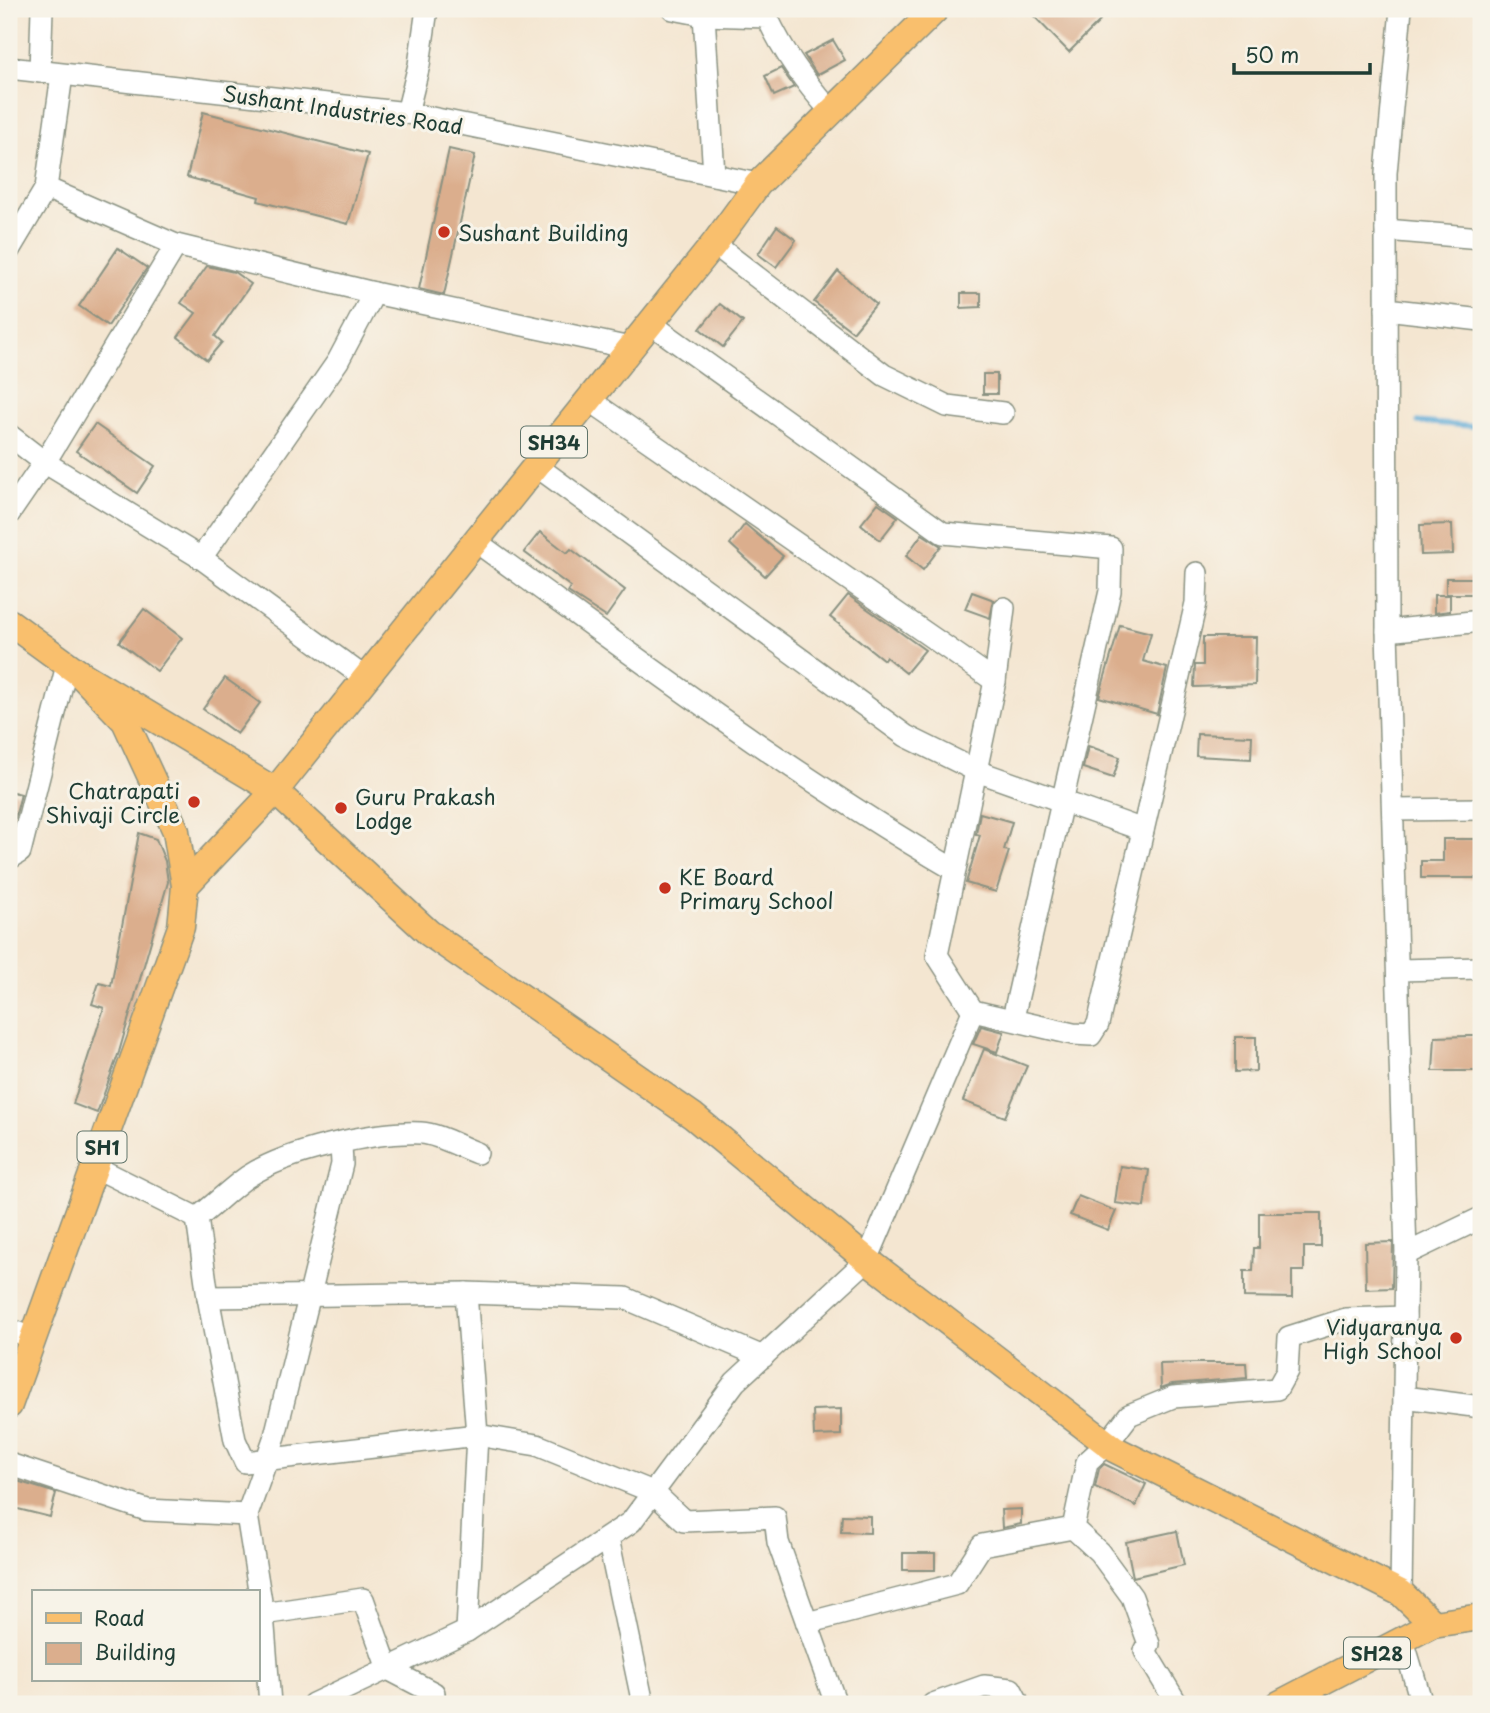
<svg xmlns="http://www.w3.org/2000/svg" width="1490" height="1713" font-family="'Playpen Sans',sans-serif">
  <style>
    .lines { fill: none; stroke-linecap: round; stroke-linejoin: round }
    .stream { stroke: #5eabd7; stroke-width: 5 }
    .building { fill: #dbae8d }
    .minor-casing { stroke: #8a9282; stroke-width: 24 }
    .major-casing { stroke: #8a9282; stroke-width: 29 }
    .minor { stroke: #fff; stroke-width: 21 }
    .major { stroke: #f9bf6d; stroke-width: 26 }
    .poi-dot { fill: #c8321e; stroke: #f7f3e8; stroke-width: 2.5 }
    .labels { text-anchor: middle; dominant-baseline: central; stroke-width: 6; stroke-linejoin: round; paint-order: stroke }
    .shield { fill: #f7f3e8; stroke: #60746a; stroke-width: 2 }
    .shield-label { font-size: 19px; font-weight: bold; fill: #1f3d34 }
    .street-label { font-size: 21px; fill: #1f3d34; stroke: #f7f3e8 }
    .poi-label { font-size: 21px; fill: #1f3d34; stroke: #f7f3e8; text-anchor: start }
  </style>
  <rect width="100%" height="100%" fill="#f7f3e8"/>
  <filter id="ink" filterUnits="userSpaceOnUse"><feTurbulence type="fractalNoise" baseFrequency=".0143" numOctaves="2"/><feDisplacementMap in="SourceGraphic" scale="14" xChannelSelector="R" yChannelSelector="G"/><feConvolveMatrix kernelMatrix="1 2 1 2 8 2 1 2 1" color-interpolation-filters="sRGB"/></filter>
  <filter id="wash" filterUnits="userSpaceOnUse"><feTurbulence type="fractalNoise" baseFrequency=".00686" numOctaves="4" result="noise"/><feDisplacementMap in="SourceGraphic" scale="28" xChannelSelector="R" yChannelSelector="G"/><feGaussianBlur stdDeviation="1.57" result="paint"/><feColorMatrix in="noise" values="0 0 0 0 0 0 0 0 0 0 0 0 0 0 0 0 0 1.4 0 .05"/><feComposite in="paint" operator="in"/></filter>
  <g filter="url(#wash)">
    <rect width="100%" height="100%" fill="#f4e6d1"/>
    <g class="lines">
      <path class="stream" d="M 1418,422 L 1481,427"/>
    </g>
    <g id="blocks">
      <g class="building">
        <path d="M 1027,9 L 1088,9 L 1100,21 L 1069,52 Z"/>
        <path d="M 833,40 L 845,60 L 817,75 L 804,55 Z"/>
        <path d="M 781,68 L 794,87 L 774,96 L 765,76 Z"/>
        <path d="M 203,112 L 368,154 L 348,224 L 258,201 L 259,197 L 187,177 Z"/>
        <path d="M 449,149 L 475,155 L 444,295 L 419,289 Z"/>
        <path d="M 777,226 L 796,240 L 776,267 L 758,254 Z"/>
        <path d="M 118,248 L 147,268 L 108,326 L 79,306 Z"/>
        <path d="M 207,266 L 234,272 L 251,284 L 215,336 L 222,342 L 207,360 L 178,337 L 196,313 L 181,303 Z"/>
        <path d="M 838,271 L 876,304 L 853,332 L 814,302 Z"/>
        <path d="M 961,293 L 981,293 L 981,307 L 961,308 Z"/>
        <path d="M 720,304 L 743,322 L 723,347 L 700,329 Z"/>
        <rect x="983" y="374" width="14" height="20"/>
        <path d="M 95,424 L 155,466 L 137,493 L 76,451 Z"/>
        <path d="M 878,503 L 898,517 L 880,540 L 861,524 Z"/>
        <path d="M 745,524 L 783,556 L 765,576 L 730,544 Z"/>
        <path d="M 1452,524 L 1453,554 L 1421,555 L 1420,525 Z"/>
        <path d="M 540,532 L 567,553 L 571,549 L 625,590 L 606,617 L 568,592 L 571,587 L 524,552 Z"/>
        <path d="M 922,534 L 941,546 L 923,570 L 906,556 Z"/>
        <rect x="1446" y="578" width="27" height="16"/>
        <path d="M 972,592 L 994,600 L 990,618 L 965,609 Z"/>
        <path d="M 848,595 L 925,650 L 906,673 L 886,657 L 884,660 L 830,617 Z"/>
        <path d="M 1434,595 L 1450,595 L 1450,611 L 1434,613 Z"/>
        <path d="M 144,609 L 182,638 L 157,671 L 119,642 Z"/>
        <path d="M 1120,625 L 1151,633 L 1143,661 L 1167,668 L 1157,714 L 1099,697 Z"/>
        <path d="M 1203,637 L 1256,637 L 1255,685 L 1194,687 L 1195,665 L 1203,665 Z"/>
        <path d="M 225,678 L 260,703 L 237,734 L 203,709 Z"/>
        <path d="M 1197,734 L 1252,736 L 1251,759 L 1196,756 Z"/>
        <path d="M 1088,746 L 1120,757 L 1113,778 L 1083,768 Z"/>
        <path d="M 9,791 L 21,794 L 15,818 L 9,816 Z"/>
        <path d="M 980,813 L 1012,822 L 1004,850 L 1009,851 L 996,892 L 966,883 L 980,835 L 976,834 Z"/>
        <path d="M 139,833 L 156,839 L 165,861 L 168,882 L 119,1052 L 97,1113 L 73,1104 L 104,1008 L 92,1004 L 99,983 L 111,986 Z"/>
        <path d="M 1443,839 L 1481,839 L 1481,878 L 1421,878 L 1421,861 L 1443,861 Z"/>
        <path d="M 981,1026 L 1004,1032 L 997,1052 L 973,1044 Z"/>
        <path d="M 1469,1036 L 1481,1036 L 1481,1071 L 1433,1071 L 1435,1037 Z"/>
        <path d="M 1235,1037 L 1256,1037 L 1256,1071 L 1235,1072 Z"/>
        <path d="M 984,1049 L 1027,1066 L 1005,1117 L 963,1101 Z"/>
        <path d="M 1120,1166 L 1149,1170 L 1144,1207 L 1115,1203 Z"/>
        <path d="M 1078,1196 L 1116,1211 L 1108,1230 L 1070,1215 Z"/>
        <path d="M 1259,1213 L 1321,1213 L 1321,1247 L 1304,1247 L 1304,1271 L 1292,1271 L 1292,1298 L 1244,1297 L 1244,1271 L 1253,1271 L 1254,1248 L 1259,1248 Z"/>
        <path d="M 1393,1242 L 1392,1288 L 1366,1289 L 1365,1243 Z"/>
        <path d="M 1195,1363 L 1246,1363 L 1247,1378 L 1172,1384 L 1161,1388 L 1160,1364 Z"/>
        <path d="M 841,1409 L 841,1435 L 814,1436 L 813,1410 Z"/>
        <path d="M 1104,1464 L 1146,1484 L 1136,1506 L 1095,1487 L 1099,1469 Z"/>
        <path d="M 17,1481 L 56,1493 L 50,1517 L 10,1507 Z"/>
        <path d="M 1021,1509 L 1021,1524 L 1002,1528 L 1001,1510 Z"/>
        <path d="M 842,1515 L 870,1516 L 870,1533 L 841,1532 Z"/>
        <path d="M 1177,1531 L 1184,1565 L 1133,1577 L 1126,1542 Z"/>
        <rect x="903" y="1553" width="32" height="17"/>
      </g>
    </g>
  </g>
  <g filter="url(#ink)">
    <use href="#blocks" fill-opacity="0" stroke="#8a9282" stroke-width="2"/>
    <g class="lines">
      <defs>
        <g id="minor">
          <path d="M 673,9 L 704,15 L 767,17 C 784,53 804,82 831,111"/>
          <path d="M 1401,9 L 1386,173 L 1386,230 L 1387,631 L 1406,1254 L 1401,1593"/>
          <path d="M 704,15 L 714,175"/>
          <path d="M 9,68 L 407,113 L 758,184"/>
          <path d="M 40,72 L 42,9"/>
          <path d="M 62,75 L 46,188 L 176,245"/>
          <path d="M 407,113 L 419,65 L 427,9"/>
          <path d="M 1386,230 L 1481,238"/>
          <path d="M 714,244 L 884,375 L 947,406 L 1003,413"/>
          <path d="M 9,250 L 46,188"/>
          <path d="M 1386,309 L 1481,320"/>
          <path d="M 650,323 L 943,533 L 1111,548 L 1110,591 L 1013,1018"/>
          <path d="M 588,399 L 995,681"/>
          <path d="M 9,435 L 44,462 L 201,558 L 365,678"/>
          <path d="M 535,465 L 906,736 L 977,771 L 1143,830"/>
          <path d="M 9,514 L 48,457 L 176,245 L 374,293 L 630,348"/>
          <path d="M 475,541 C 632,654 787,772 955,870"/>
          <path d="M 201,558 L 338,361 L 374,293"/>
          <path d="M 1004,608 L 995,681 L 937,955 L 973,1011 L 1073,1034 L 1091,1035 L 1098,1024 L 1196,603 L 1197,573"/>
          <path d="M 1387,631 L 1481,621"/>
          <path d="M 1393,810 L 1481,809"/>
          <path d="M 9,859 L 20,852 L 67,665"/>
          <path d="M 1398,970 L 1481,968"/>
          <path d="M 95,1167 L 197,1218"/>
          <path d="M 197,1218 L 208,1297 L 235,1440 L 245,1462 L 477,1435 L 537,1445 L 653,1492 L 684,1521 L 775,1517 L 778,1542 L 836,1704"/>
          <path d="M 197,1218 C 214,1205 230,1189 247,1177 C 286,1151 374,1131 421,1133 C 439,1134 460,1147 477,1153"/>
          <path d="M 1406,1254 L 1481,1218"/>
          <path d="M 466,1293 L 625,1298 L 763,1357"/>
          <path d="M 208,1297 L 466,1293 L 477,1435 L 467,1631"/>
          <path d="M 9,1329 L 33,1338"/>
          <path d="M 1404,1397 L 1481,1407"/>
          <path d="M 9,1464 L 147,1510 L 247,1515"/>
          <path d="M 608,1538 L 643,1704"/>
          <path d="M 263,1614 L 363,1599 L 388,1669 L 434,1693"/>
          <path d="M 807,1623 L 957,1584 L 982,1545 L 1073,1528"/>
          <path d="M 1403,1640 L 1422,1704"/>
          <path d="M 270,1704 L 263,1614 L 247,1515 L 275,1436 L 342,1164 L 341,1145"/>
          <path d="M 313,1704 L 467,1631 L 631,1522 L 735,1382 L 867,1260 L 973,1011"/>
          <path d="M 933,1704 L 984,1686 L 1011,1689 L 1019,1704"/>
          <path d="M 1177,1704 L 1145,1651 L 1149,1644 L 1132,1597 L 1099,1552 L 1073,1528 L 1087,1462 L 1107,1444 L 1129,1415 L 1173,1397 L 1277,1389 L 1287,1371 L 1289,1337 L 1346,1319 L 1405,1317"/>
        </g>
        <g id="major">
          <path d="M 9,622 L 79,673 L 125,721 L 176,831 L 185,886 L 181,927 L 9,1405"/>
          <path d="M 79,673 L 275,791 L 429,933 L 693,1116 L 867,1260 L 1114,1449 L 1401,1593 L 1433,1624"/>
          <path d="M 185,886 L 275,791 L 714,244 L 758,184 L 936,9"/>
          <path d="M 1279,1704 L 1433,1624 L 1481,1617"/>
        </g>
      </defs>
      <use href="#minor" class="minor-casing"/>
      <use href="#major" class="major-casing"/>
      <use href="#minor" class="minor"/>
      <use href="#major" class="major"/>
    </g>
  </g>
  <g class="poi-dot">
    <circle cx="444" cy="232" r="7"/>
    <circle cx="194" cy="802" r="7"/>
    <circle cx="341" cy="808" r="7"/>
    <circle cx="665" cy="888" r="7"/>
    <circle cx="1456" cy="1338" r="7"/>
  </g>
  <g class="labels">
    <g class="shield">
      <rect x="521" y="426.5" width="66" height="31" rx="5"/>
      <rect x="77.5" y="1131.5" width="49" height="31" rx="5"/>
      <rect x="1344" y="1637.5" width="66" height="31" rx="5"/>
    </g>
    <g class="shield-label">
      <text x="554" y="442">SH34</text>
      <text x="102" y="1147">SH1</text>
      <text x="1377" y="1653">SH28</text>
    </g>
    <g class="street-label">
      <text transform="translate(343 109) rotate(8)">Sushant Industries Road</text>
    </g>
    <g class="poi-label">
      <text x="458" y="232">Sushant Building</text>
      <text x="180" y="790" text-anchor="end">Chatrapati<tspan x="180" dy="24">Shivaji Circle</tspan></text>
      <text x="355" y="796">Guru Prakash<tspan x="355" dy="24">Lodge</tspan></text>
      <text x="679" y="876">KE Board<tspan x="679" dy="24">Primary School</tspan></text>
      <text x="1442" y="1326" text-anchor="end">Vidyaranya<tspan x="1442" dy="24">High School</tspan></text>
    </g>
  </g>
  <rect width="1490" height="1713" fill="none" stroke="#f7f3e8" stroke-width="35"/>
  <rect x="32" y="1590" width="228" height="91" fill="#f7f3e8" stroke="#a1aaa0" stroke-width="2"/>
  <rect x="46" y="1613" width="35" height="10" fill="#f9bf6d" stroke="#a1aaa0" stroke-width="2"/>
  <text x="94" y="1626" font-size="21" fill="#1f3d34">Road</text>
  <rect x="46" y="1643" width="35" height="21" fill="#dbae8d" stroke="#a1aaa0" stroke-width="2"/>
  <text x="94" y="1660" font-size="21" fill="#1f3d34">Building</text>
  <path d="M1234 63v10h136v-10" fill="none" stroke="#1f3d34" stroke-width="3.5"/>
  <text x="1245" y="63" font-size="21" fill="#1f3d34" stroke="#f7f3e8" stroke-width="5" paint-order="stroke">50 m</text>
</svg>
